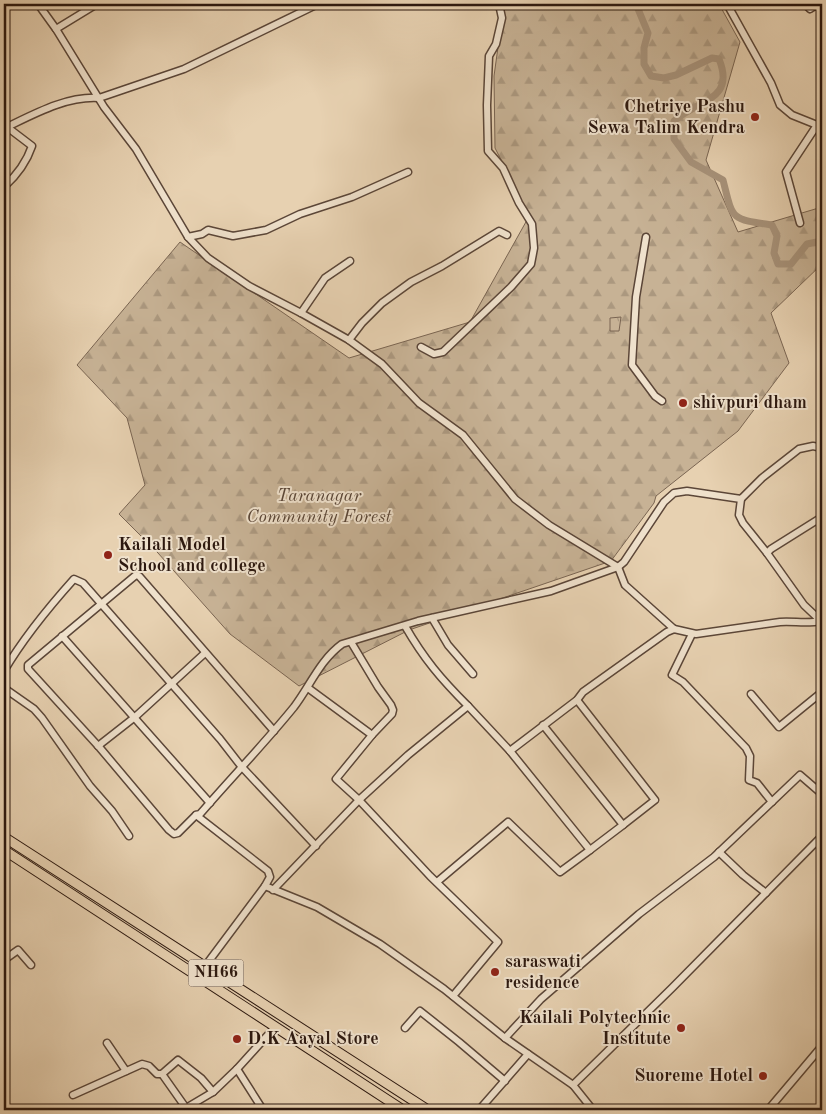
<svg xmlns="http://www.w3.org/2000/svg" width="826" height="1114" font-family="'Old Standard TT',serif">
  <style>
    .forest { fill: url(#forest-firs); stroke: #7a6552 }
    .park { fill: url(#park-tufts); stroke: #7a6552 }
    .lines { fill: none; stroke-linecap: round; stroke-linejoin: round }
    .canal { stroke: #a7927a; stroke-width: 7 }
    .minor-casing { stroke: #5b4638; stroke-width: 9 }
    .highway-casing { stroke: #2c180f; stroke-width: 11 }
    .minor { stroke: #efe1cc; stroke-width: 6 }
    .highway { stroke: #e7d1b1; stroke-width: 9 }
    .poi-dot { fill: #8f2418; stroke: #efe1cc; stroke-width: 2 }
    .labels { text-anchor: middle; dominant-baseline: central; stroke-width: 4; stroke-linejoin: round; paint-order: stroke }
    .shield { fill: #efe1cc; stroke: #665448; stroke-width: 1 }
    .shield-label { font-size: 16px; font-weight: bold; fill: #2c180f }
    .poi-label { font-size: 18px; font-weight: bold; fill: #2c180f; stroke: #efe1cc; text-anchor: start }
    .park-label { font-size: 18px; font-style: italic; fill: #5a4637; stroke: #efe1cc }
  </style>
  <defs>
    <pattern id="forest-firs" width="22" height="20" patternUnits="userSpaceOnUse" patternTransform="scale(1.25)"><rect width="22" height="20" fill="#c7b295"/><path d="M5 1l3.5 6h-7zM16 11l3.5 6h-7z" fill="#ab987f"/></pattern>
    <pattern id="park-tufts" width="24" height="20" patternUnits="userSpaceOnUse" patternTransform="scale(1.25)"><rect width="24" height="20" fill="#c7b295"/><path d="M3 7l-1-3M5 7V3M7 7l1-3M15 17l-1-3M17 17v-4M19 17l1-3" fill="none" stroke="#ab987f"/></pattern>
  </defs>
  <rect width="100%" height="100%" fill="#e7d1b1"/>
  <filter id="stains"><feTurbulence type="fractalNoise" baseFrequency=".004" numOctaves="4"/><feColorMatrix values="0 0 0 0 .2 0 0 0 0 .09 0 0 0 0 .02 0 0 0 .5 -.17"/></filter>
  <radialGradient id="worn" r=".72"><stop offset=".6" stop-color="#630" stop-opacity="0"/><stop offset="1" stop-color="#630" stop-opacity=".3"/></radialGradient>
  <path class="forest" d="M 504,4 L 719,4 L 740,42 L 706,160 L 738,232 L 822,207 L 822,264 L 771,313 L 789,363 L 738,431 L 656,496 L 654,503 L 611,561 L 409,630 L 299,686 L 230,634 L 158,553 L 119,514 L 145,485 L 127,418 L 77,365 L 180,242 L 349,358 L 470,322 L 527,220 L 517,191 L 495,148 L 494,76 Z"/>
  <path class="park" d="M 621,317 L 619,331 L 610,331 L 610,318 Z"/>
  <g class="lines">
    <path class="canal" d="M 636,4 L 648,33 L 644,48 L 644,64 L 651,76 L 664,78 L 676,75 L 712,58 L 719,59 C 736,101 697,100 674,121 L 674,139 L 691,162 L 723,180 C 733,220 730,219 772,225 L 777,236 L 774,253 L 778,264 L 791,264 L 807,244 L 822,241"/>
    <defs>
      <g id="minor">
        <path d="M 38,4 L 56,29 L 104,107 L 136,149 L 188,237 L 208,258 L 249,286 L 301,313 L 349,340 L 382,364 L 419,403 L 463,435 L 515,499 L 549,525 L 618,567 L 625,585 L 674,629"/>
        <path d="M 727,4 L 771,83 L 780,105 L 792,115 L 822,127"/>
        <path d="M 805,4 L 810,9 L 818,4"/>
        <path d="M 56,29 L 97,4"/>
        <path d="M 4,121 L 7,127 L 32,146 C 27,161 16,176 4,187"/>
        <path d="M 4,131 L 7,127 C 36,113 67,96 99,98 L 184,69 L 318,4"/>
        <path d="M 800,223 L 786,172 L 817,125"/>
        <path d="M 188,237 L 202,234 L 208,230 L 233,236 L 266,230 L 300,214 L 352,197 L 408,172"/>
        <path d="M 646,237 L 636,297 L 632,365 L 655,396 L 662,401"/>
        <path d="M 301,313 L 325,278 L 350,261"/>
        <path d="M 349,340 L 362,323 L 382,303 L 411,282 L 442,266 L 499,231 L 507,235"/>
        <path d="M 421,347 L 434,354 L 443,352 L 511,287 L 531,264 L 534,248 L 532,224 L 519,203 L 503,168 L 488,151 L 487,105 L 489,56 L 496,44 L 502,18 L 499,4"/>
        <path d="M 741,499 L 739,515 L 743,523 L 767,553 L 804,605 L 822,622"/>
        <path d="M 767,553 L 771,549 L 822,517"/>
        <path d="M 432,618 L 448,645 L 473,674"/>
        <path d="M 405,626 C 424,659 441,679 468,706"/>
        <path d="M 692,634 L 672,675 L 683,682 L 746,748 L 750,756 L 749,780 L 757,783 L 772,802"/>
        <path d="M 62,636 L 210,803"/>
        <path d="M 351,642 L 378,687 L 391,705 L 393,710 L 392,714 L 372,735"/>
        <path d="M 4,671 C 24,637 48,608 74,579 L 83,583 L 220,739 L 241,766 L 316,846"/>
        <path d="M 4,688 L 34,709 L 42,718 L 90,786 L 112,811 L 129,836"/>
        <path d="M 308,688 L 372,735 L 336,779 L 359,800 L 430,876 L 498,942 L 453,996"/>
        <path d="M 751,694 L 779,727 L 822,692"/>
        <path d="M 577,700 L 655,800 L 623,825"/>
        <path d="M 98,746 L 135,717 L 205,653"/>
        <path d="M 510,751 L 590,850 L 623,825 L 543,725"/>
        <path d="M 196,815 L 178,833 L 174,834 L 169,830 L 100,748 L 28,669 L 28,665 L 136,575 L 139,576 L 274,731"/>
        <path d="M 719,852 L 743,875 L 766,893"/>
        <path d="M 437,882 L 508,822 L 560,872 L 590,850"/>
        <path d="M 265,886 L 270,877 L 268,871 L 196,815 L 200,814 C 231,778 264,744 294,707 C 310,686 320,660 342,644 L 418,621 L 551,591 L 618,567 L 624,562 L 664,502 L 674,493 L 687,491 L 741,499 L 762,478 L 799,449 L 813,446 L 822,448"/>
        <path d="M 273,890 L 359,800 L 408,755 L 468,706 L 510,751 L 577,700 L 583,692 L 667,632 L 674,629 L 696,634 L 780,622 C 794,621 807,624 821,621"/>
        <path d="M 4,960 L 18,950 L 31,965"/>
        <path d="M 197,977 L 265,886 L 317,907 L 380,944 L 444,989 L 505,1038 L 573,1085 L 593,1110"/>
        <path d="M 405,1028 L 420,1011 L 459,1042 L 505,1081"/>
        <path d="M 505,1038 L 541,999 L 578,967 L 639,914 L 714,857 L 800,775 L 822,794"/>
        <path d="M 107,1043 L 126,1071"/>
        <path d="M 162,1074 L 186,1108 L 213,1092"/>
        <path d="M 573,1085 L 672,988 L 822,836"/>
        <path d="M 73,1095 L 142,1064 L 149,1066 L 157,1074 L 162,1074 L 178,1060 L 201,1078 L 213,1092 L 237,1069"/>
        <path d="M 263,1110 L 237,1069 L 275,1027"/>
        <path d="M 479,1110 L 528,1054"/>
        <path d="M 768,1110 L 822,1046"/>
      </g>
      <g id="highway">
        <path d="M 4,837 L 428,1110"/>
        <path d="M 4,850 L 403,1110"/>
      </g>
    </defs>
    <use href="#minor" class="minor-casing"/>
    <use href="#highway" class="highway-casing"/>
    <use href="#minor" class="minor"/>
    <use href="#highway" class="highway"/>
  </g>
  <g class="poi-dot">
    <circle cx="755" cy="117" r="5"/>
    <circle cx="683" cy="403" r="5"/>
    <circle cx="108" cy="555" r="5"/>
    <circle cx="495" cy="972" r="5"/>
    <circle cx="681" cy="1028" r="5"/>
    <circle cx="237" cy="1039" r="5"/>
    <circle cx="763" cy="1076" r="5"/>
  </g>
  <g class="labels">
    <rect class="shield" x="188.5" y="959.5" width="55" height="27" rx="4"/>
    <g class="shield-label">
      <text x="216" y="973">NH66</text>
    </g>
    <g class="poi-label">
      <text x="745" y="107" text-anchor="end">Chetriye Pashu<tspan x="745" dy="21">Sewa Talim Kendra</tspan></text>
      <text x="693" y="403">shivpuri dham</text>
      <text x="118" y="545">Kailali Model<tspan x="118" dy="21">School and college</tspan></text>
      <text x="505" y="962">saraswati<tspan x="505" dy="21">residence</tspan></text>
      <text x="671" y="1018" text-anchor="end">Kailali Polytechnic<tspan x="671" dy="21">Institute</tspan></text>
      <text x="247" y="1039">D.K Aayal Store</text>
      <text x="753" y="1076" text-anchor="end">Suoreme Hotel</text>
    </g>
    <g class="park-label">
      <text x="319" y="496">Taranagar<tspan x="319" dy="21">Community Forest</tspan></text>
    </g>
  </g>
  <rect width="826" height="1114" fill="none" stroke="#e7d1b1" stroke-width="20"/>
  <rect x="5" y="5" width="816" height="1104" fill="none" stroke="#2c180f" stroke-width="2.5"/>
  <rect x="10" y="10" width="806" height="1094" fill="none" stroke="#2c180f"/>
  <rect width="100%" height="100%" filter="url(#stains)"/>
  <rect width="100%" height="100%" fill="url(#worn)"/>
</svg>
